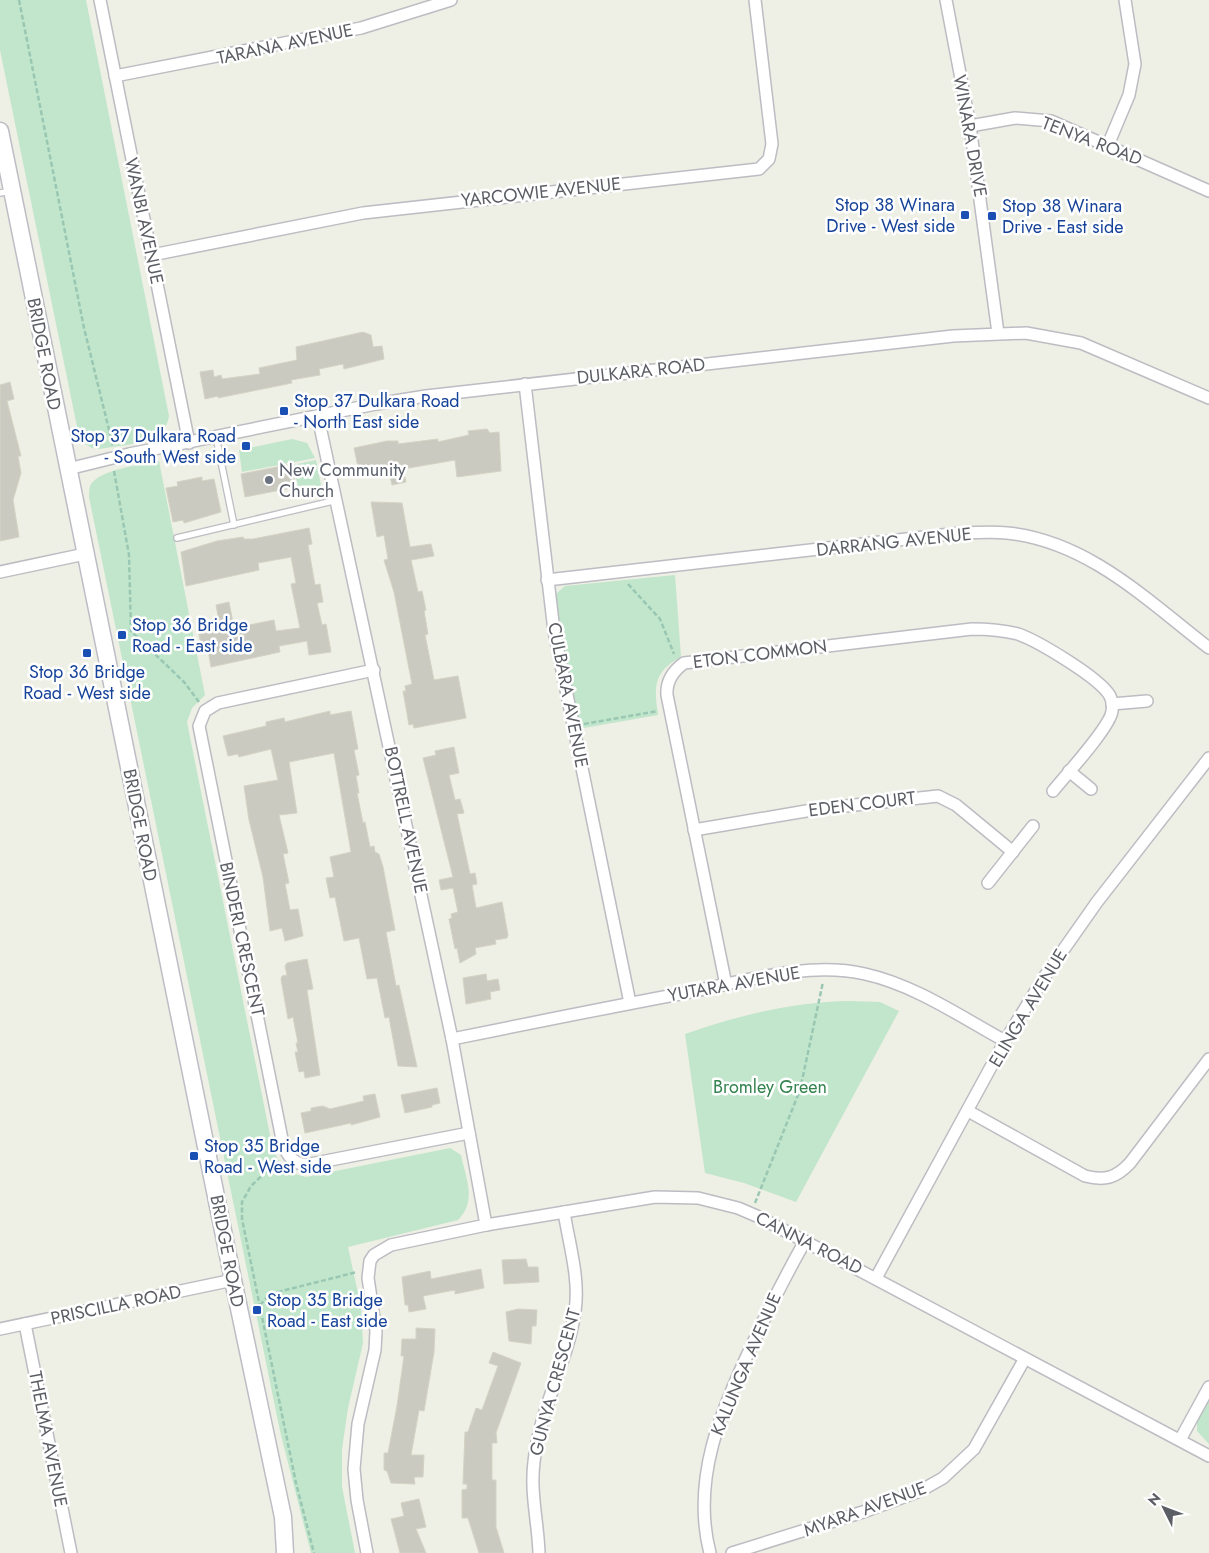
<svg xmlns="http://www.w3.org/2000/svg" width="1209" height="1553" font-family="Jost,sans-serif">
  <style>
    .green { fill: #c1e6cb }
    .building { fill: #cacac1; stroke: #d4d3c3 }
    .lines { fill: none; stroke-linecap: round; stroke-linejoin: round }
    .service-casing { stroke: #bcbcc3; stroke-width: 8 }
    .minor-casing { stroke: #bcbcc3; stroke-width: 14 }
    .secondary-casing { stroke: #bdbec5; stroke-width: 19 }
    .path { stroke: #9ac7b3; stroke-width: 2.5; stroke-dasharray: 5 2.5; stroke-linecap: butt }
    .service { stroke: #fff; stroke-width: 5.5 }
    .minor { stroke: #fff; stroke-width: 11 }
    .secondary { stroke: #fff; stroke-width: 16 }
    .transit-dot { fill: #1a4fb4; stroke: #fff; stroke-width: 2 }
    .worship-dot { fill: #6b7280; stroke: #fff; stroke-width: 2 }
    .labels { text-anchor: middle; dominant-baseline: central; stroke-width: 5; stroke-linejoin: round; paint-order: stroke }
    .street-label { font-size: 18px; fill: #5c5e65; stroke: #fff }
    .transit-label { font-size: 18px; fill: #164399; stroke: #fff; text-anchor: start }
    .worship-label { font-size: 18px; fill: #5b616d; stroke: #fff; text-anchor: start }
    .park-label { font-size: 18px; fill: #35834f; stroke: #fff }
  </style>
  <rect width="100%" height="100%" fill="#eeefe5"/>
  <g class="green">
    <path d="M 0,0 L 86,0 L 169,416 C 165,446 123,444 99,449 L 92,448 L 80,441 L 0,50 Z"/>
    <path d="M 292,439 L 307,443 L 315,458 L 242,472 L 239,450 Z"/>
    <path d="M 316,460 L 323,495 L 310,498 L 307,485 L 298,487 L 293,465 Z"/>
    <path d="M 159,461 L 205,695 L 192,708 L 187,722 L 273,1150 C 282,1168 286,1172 306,1177 L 450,1148 L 461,1155 C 466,1179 477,1201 458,1220 L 348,1247 L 361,1307 L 363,1343 L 348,1408 L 342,1449 L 342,1487 L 355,1553 L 311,1553 L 280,1431 L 89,497 C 89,494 89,489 90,486 C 98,469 142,465 159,461 Z"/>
    <path d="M 675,575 L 681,657 C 653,672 654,686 658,715 L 578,729 L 554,606 L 556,594 L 565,586 Z"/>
    <path d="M 850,1001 L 880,1002 L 899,1011 L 796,1202 L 744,1183 L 705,1173 L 685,1034 C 740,1015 792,1002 850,1001 Z"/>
    <path d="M 1209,1398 L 1209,1444 L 1197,1431 L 1197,1420 Z"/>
  </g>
  <g class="building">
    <path d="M 363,332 L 371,335 L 373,347 L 382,346 L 384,359 L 344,369 L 343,364 L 319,369 L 320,375 L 291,380 L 292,383 L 218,398 L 218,396 L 205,399 L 200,372 L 213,370 L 214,377 L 221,375 L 222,379 L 260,374 L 259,368 L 297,360 L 296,347 Z"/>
    <path d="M 10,382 L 14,399 L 7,401 L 21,456 L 18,456 L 21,473 L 13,500 L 19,537 L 0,541 L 0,385 Z"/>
    <path d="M 487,429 L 490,433 L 499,432 L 501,471 L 457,477 L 455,460 L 403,469 L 406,482 L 392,485 L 389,471 L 383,473 L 382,467 L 360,472 L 358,467 L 354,448 L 387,441 L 398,441 L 398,444 L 438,439 L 438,442 L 469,435 L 468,431 Z"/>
    <path d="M 292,464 L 296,487 L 245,497 L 241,474 Z"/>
    <path d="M 202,477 L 202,481 L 214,479 L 221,512 L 184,523 L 183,520 L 173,522 L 166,488 L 178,486 L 177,482 Z"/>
    <path d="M 371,502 L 402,503 L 410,547 L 431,544 L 434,556 L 411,560 L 418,592 L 422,591 L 426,610 L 424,611 L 428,634 L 425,635 L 434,680 L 458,676 L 466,718 L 414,728 L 413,724 L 409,725 L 403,691 L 406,691 L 405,686 L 412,684 L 394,592 L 384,560 L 388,559 L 384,535 L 377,537 Z"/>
    <path d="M 309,528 L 312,544 L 308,545 L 315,585 L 320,584 L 323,602 L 317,603 L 322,625 L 326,624 L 331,652 L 309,655 L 307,641 L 279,646 L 280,652 L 211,667 L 208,650 L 202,651 L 199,634 L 221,630 L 216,605 L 229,602 L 234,628 L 274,620 L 276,631 L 300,628 L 291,584 L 296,583 L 291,557 L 258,563 L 259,570 L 186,586 L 181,552 L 217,541 L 243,537 L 244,539 L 253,539 Z"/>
    <path d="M 330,711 L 330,715 L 351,711 L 358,749 L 354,750 L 359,775 L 356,776 L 359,793 L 357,793 L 363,823 L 365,822 L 370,847 L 374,846 L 375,852 L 379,854 L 383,867 L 395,930 L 386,932 L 396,986 L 399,985 L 417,1067 L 398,1066 L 389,1017 L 385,1018 L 377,978 L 367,979 L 359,938 L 344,941 L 335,897 L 330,898 L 326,878 L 334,877 L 330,857 L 351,852 L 334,753 L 289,762 L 297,813 L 279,815 L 288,853 L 283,854 L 289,883 L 285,884 L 290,910 L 298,909 L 303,936 L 285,941 L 282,928 L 270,931 L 263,877 L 249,820 L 244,786 L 278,780 L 271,749 L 239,757 L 238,754 L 228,756 L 223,736 L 266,726 L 266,722 L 284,718 L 285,722 Z"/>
    <path d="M 454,747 L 459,773 L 449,775 L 455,800 L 460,799 L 464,813 L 457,814 L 470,874 L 475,873 L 477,884 L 472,885 L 476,908 L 502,902 L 508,935 L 507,938 L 495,940 L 496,944 L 475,948 L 476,954 L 460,963 L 457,948 L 455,949 L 449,919 L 452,918 L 451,914 L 458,912 L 453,888 L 441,890 L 439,880 L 453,877 L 423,758 L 436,755 L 435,751 Z"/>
    <path d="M 307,959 L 313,989 L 307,990 L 320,1075 L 305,1078 L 304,1071 L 299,1072 L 295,1052 L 298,1052 L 296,1043 L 298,1043 L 293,1017 L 288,1019 L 281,979 L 282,976 L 287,975 L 285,966 L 287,963 Z"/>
    <path d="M 486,974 L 487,981 L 498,979 L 500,990 L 490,992 L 491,999 L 466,1004 L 463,978 Z"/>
    <path d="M 437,1088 L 440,1103 L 432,1105 L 432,1107 L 405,1113 L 401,1095 Z"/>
    <path d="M 375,1094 L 380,1117 L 351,1125 L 351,1123 L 305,1133 L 301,1113 L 311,1111 L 311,1108 L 323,1106 L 330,1109 L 364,1101 L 363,1096 Z"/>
    <path d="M 526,1259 L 528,1267 L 538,1267 L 539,1282 L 504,1284 L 502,1260 Z"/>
    <path d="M 481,1269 L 484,1288 L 455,1294 L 455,1290 L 423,1296 L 426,1309 L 409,1312 L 408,1305 L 405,1305 L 402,1277 L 430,1271 L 431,1279 Z"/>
    <path d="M 518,1309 L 537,1310 L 536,1326 L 532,1326 L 531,1344 L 509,1341 L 506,1312 Z"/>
    <path d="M 416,1328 L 435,1329 L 434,1352 L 424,1411 L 419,1410 L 411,1455 L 424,1455 L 423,1477 L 414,1477 L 415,1484 L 391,1483 L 387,1471 L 384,1470 L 384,1453 L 388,1453 L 397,1406 L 404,1356 L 401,1356 L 402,1339 L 416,1339 Z"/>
    <path d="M 493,1352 L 521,1363 L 496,1433 L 497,1443 L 492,1443 L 492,1480 L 496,1480 L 496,1527 L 504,1553 L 479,1553 L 468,1518 L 462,1518 L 462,1490 L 467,1489 L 467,1484 L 463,1484 L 465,1432 L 468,1432 L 476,1408 L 482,1410 L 498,1366 L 489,1363 Z"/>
    <path d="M 419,1499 L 426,1527 L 416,1529 L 426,1553 L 400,1553 L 391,1519 L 404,1516 L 401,1503 Z"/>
  </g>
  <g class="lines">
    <defs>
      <g id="service">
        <path d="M 0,193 L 11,191"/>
        <path d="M 216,437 L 234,525"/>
        <path d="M 177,538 L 337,500"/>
      </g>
      <g id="minor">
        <path d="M 100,0 L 189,443"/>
        <path d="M 946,0 L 970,126 L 998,333"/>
        <path d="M 115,76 L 361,28 L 451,0"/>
        <path d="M 970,126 L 1015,118 L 1051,121 L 1209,191"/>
        <path d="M 1108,145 L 1129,95 L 1135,64 L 1125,0"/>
        <path d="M 152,255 L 363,213 L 759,169 L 769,159 L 772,144 L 755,0"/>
        <path d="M 525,384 L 554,631 L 630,1003"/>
        <path d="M 318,417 L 452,1039 L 486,1225"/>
        <path d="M 68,469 L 129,454 L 376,404 L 426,396 L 953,336 L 1026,333 L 1081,343 L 1209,398"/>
        <path d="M 0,572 L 85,554"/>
        <path d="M 547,580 L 950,534 C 969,533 988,531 1007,533 C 1088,541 1148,601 1209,648"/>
        <path d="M 374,670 L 218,703 L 205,711 L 199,726 L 282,1139 C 285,1152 290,1162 305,1165 L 469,1133"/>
        <path d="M 1112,704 L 1147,701"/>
        <path d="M 1069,771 L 1091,789"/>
        <path d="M 694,830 L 818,809 L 938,796 L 956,805 L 1013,852"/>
        <path d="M 988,883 L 1033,826"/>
        <path d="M 726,985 L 667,695 C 666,681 673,671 684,663 L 972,629 C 988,629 1002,630 1018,634 C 1038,641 1100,678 1110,696 C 1112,700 1113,706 1112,711 C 1111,726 1065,776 1053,791"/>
        <path d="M 452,1039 C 531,1023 610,1007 690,992 C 746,981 808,961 865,974 C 915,985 961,1017 1005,1041"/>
        <path d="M 968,1111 L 1085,1176 C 1105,1181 1116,1178 1130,1163 L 1209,1059"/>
        <path d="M 876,1278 L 1005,1041 L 1045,976 L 1097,902 L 1209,758"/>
        <path d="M 25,1324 L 71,1553"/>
        <path d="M 0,1329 L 233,1280"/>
        <path d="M 1180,1440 L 1209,1387"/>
        <path d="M 367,1553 L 357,1500 L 354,1469 L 358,1424 L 375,1350 L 376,1331 L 368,1278 L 370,1261 L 374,1255 L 391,1245 L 486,1225 L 655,1197 L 698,1198 L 738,1208 L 759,1217 L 1209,1456"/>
        <path d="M 539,1553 C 538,1522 530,1493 534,1462 C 539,1409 568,1363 575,1311 C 580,1279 569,1244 564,1212"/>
        <path d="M 710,1553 C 691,1480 721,1410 752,1345 C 768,1310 786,1275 805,1241"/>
        <path d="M 732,1553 L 866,1511 L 920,1491 L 943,1478 L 974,1449 L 1024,1360"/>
      </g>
      <path id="secondary" d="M 0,131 L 233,1280 L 283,1517 L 285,1553"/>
    </defs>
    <use href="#service" class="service-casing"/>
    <use href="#minor" class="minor-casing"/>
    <use href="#secondary" class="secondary-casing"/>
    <g class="path">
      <path d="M 19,0 L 84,328 L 113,446"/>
      <path d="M 114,471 L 129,555 L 131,631 L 184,682 L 199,702"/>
      <path d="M 628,584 L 660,619 L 674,654"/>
      <path d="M 584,724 L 658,711"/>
      <path d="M 277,1161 L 251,1186 L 242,1202 L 242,1219 L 296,1483 L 314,1553"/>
      <path d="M 755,1203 L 800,1090 L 823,982"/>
      <path d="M 260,1305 L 270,1294 L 357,1272"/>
    </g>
    <use href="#service" class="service"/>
    <use href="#minor" class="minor"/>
    <use href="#secondary" class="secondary"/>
  </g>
  <g class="transit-dot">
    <rect x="960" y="210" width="10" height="10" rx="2.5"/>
    <rect x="987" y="211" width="10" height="10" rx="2.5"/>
    <rect x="279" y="406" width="10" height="10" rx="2.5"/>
    <rect x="241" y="441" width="10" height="10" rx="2.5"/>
    <rect x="117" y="630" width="10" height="10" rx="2.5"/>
    <rect x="82" y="648" width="10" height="10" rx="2.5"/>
    <rect x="189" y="1151" width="10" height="10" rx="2.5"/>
    <rect x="252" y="1305" width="10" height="10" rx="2.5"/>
  </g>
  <circle class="worship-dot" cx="269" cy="480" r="5"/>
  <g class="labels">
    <g class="street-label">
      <text transform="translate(285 44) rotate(-12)">TARANA AVENUE</text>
      <text transform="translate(970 136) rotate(80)">WINARA DRIVE</text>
      <text transform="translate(1092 141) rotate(21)">TENYA ROAD</text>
      <text transform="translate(541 192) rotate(-6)">YARCOWIE AVENUE</text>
      <text transform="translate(144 221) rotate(78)">WANBI AVENUE</text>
      <text transform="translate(44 354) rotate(79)">BRIDGE ROAD</text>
      <text transform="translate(641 371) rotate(-6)">DULKARA ROAD</text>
      <text transform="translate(894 542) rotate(-6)">DARRANG AVENUE</text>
      <text transform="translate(760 654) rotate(-7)">ETON COMMON</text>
      <text transform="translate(568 695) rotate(79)">CULBARA AVENUE</text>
      <text transform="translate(862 804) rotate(-7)">EDEN COURT</text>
      <text transform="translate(406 820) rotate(78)">BOTTRELL AVENUE</text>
      <text transform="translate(140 825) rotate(79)">BRIDGE ROAD</text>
      <text transform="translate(242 939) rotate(78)">BINDERI CRESCENT</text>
      <text transform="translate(734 984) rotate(-10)">YUTARA AVENUE</text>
      <text transform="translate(1028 1008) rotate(-59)">ELINGA AVENUE</text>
      <text transform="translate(809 1243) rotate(27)">CANNA ROAD</text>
      <text transform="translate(227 1251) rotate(79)">BRIDGE ROAD</text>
      <text transform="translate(116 1305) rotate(-12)">PRISCILLA ROAD</text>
      <text transform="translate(746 1364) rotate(-67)">KALUNGA AVENUE</text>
      <text transform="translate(555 1382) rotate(-75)">GUNYA CRESCENT</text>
      <text transform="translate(48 1439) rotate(79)">THELMA AVENUE</text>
      <text transform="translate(865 1509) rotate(-20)">MYARA AVENUE</text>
    </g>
    <g class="transit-label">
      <text x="955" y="205" text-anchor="end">Stop 38 Winara<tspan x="955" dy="21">Drive - West side</tspan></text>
      <text x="1002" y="206">Stop 38 Winara<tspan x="1002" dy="21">Drive - East side</tspan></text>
      <text x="294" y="401">Stop 37 Dulkara Road<tspan x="294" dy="21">- North East side</tspan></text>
      <text x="236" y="436" text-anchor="end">Stop 37 Dulkara Road<tspan x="236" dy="21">- South West side</tspan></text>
      <text x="132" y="625">Stop 36 Bridge<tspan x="132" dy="21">Road - East side</tspan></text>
      <text x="87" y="672" text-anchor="middle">Stop 36 Bridge<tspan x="87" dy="21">Road - West side</tspan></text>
      <text x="204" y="1146">Stop 35 Bridge<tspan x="204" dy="21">Road - West side</tspan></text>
      <text x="267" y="1300">Stop 35 Bridge<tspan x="267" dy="21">Road - East side</tspan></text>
    </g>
    <g class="worship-label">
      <text x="279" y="470">New Community<tspan x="279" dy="21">Church</tspan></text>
    </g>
    <g class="park-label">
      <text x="770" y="1087">Bromley Green</text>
    </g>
  </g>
  <g transform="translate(1164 1508) rotate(312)" stroke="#ffffff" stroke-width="4" paint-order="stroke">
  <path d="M0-4L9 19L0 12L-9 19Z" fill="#5c5e65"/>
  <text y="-8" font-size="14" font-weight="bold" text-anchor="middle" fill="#5c5e65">N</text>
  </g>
</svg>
